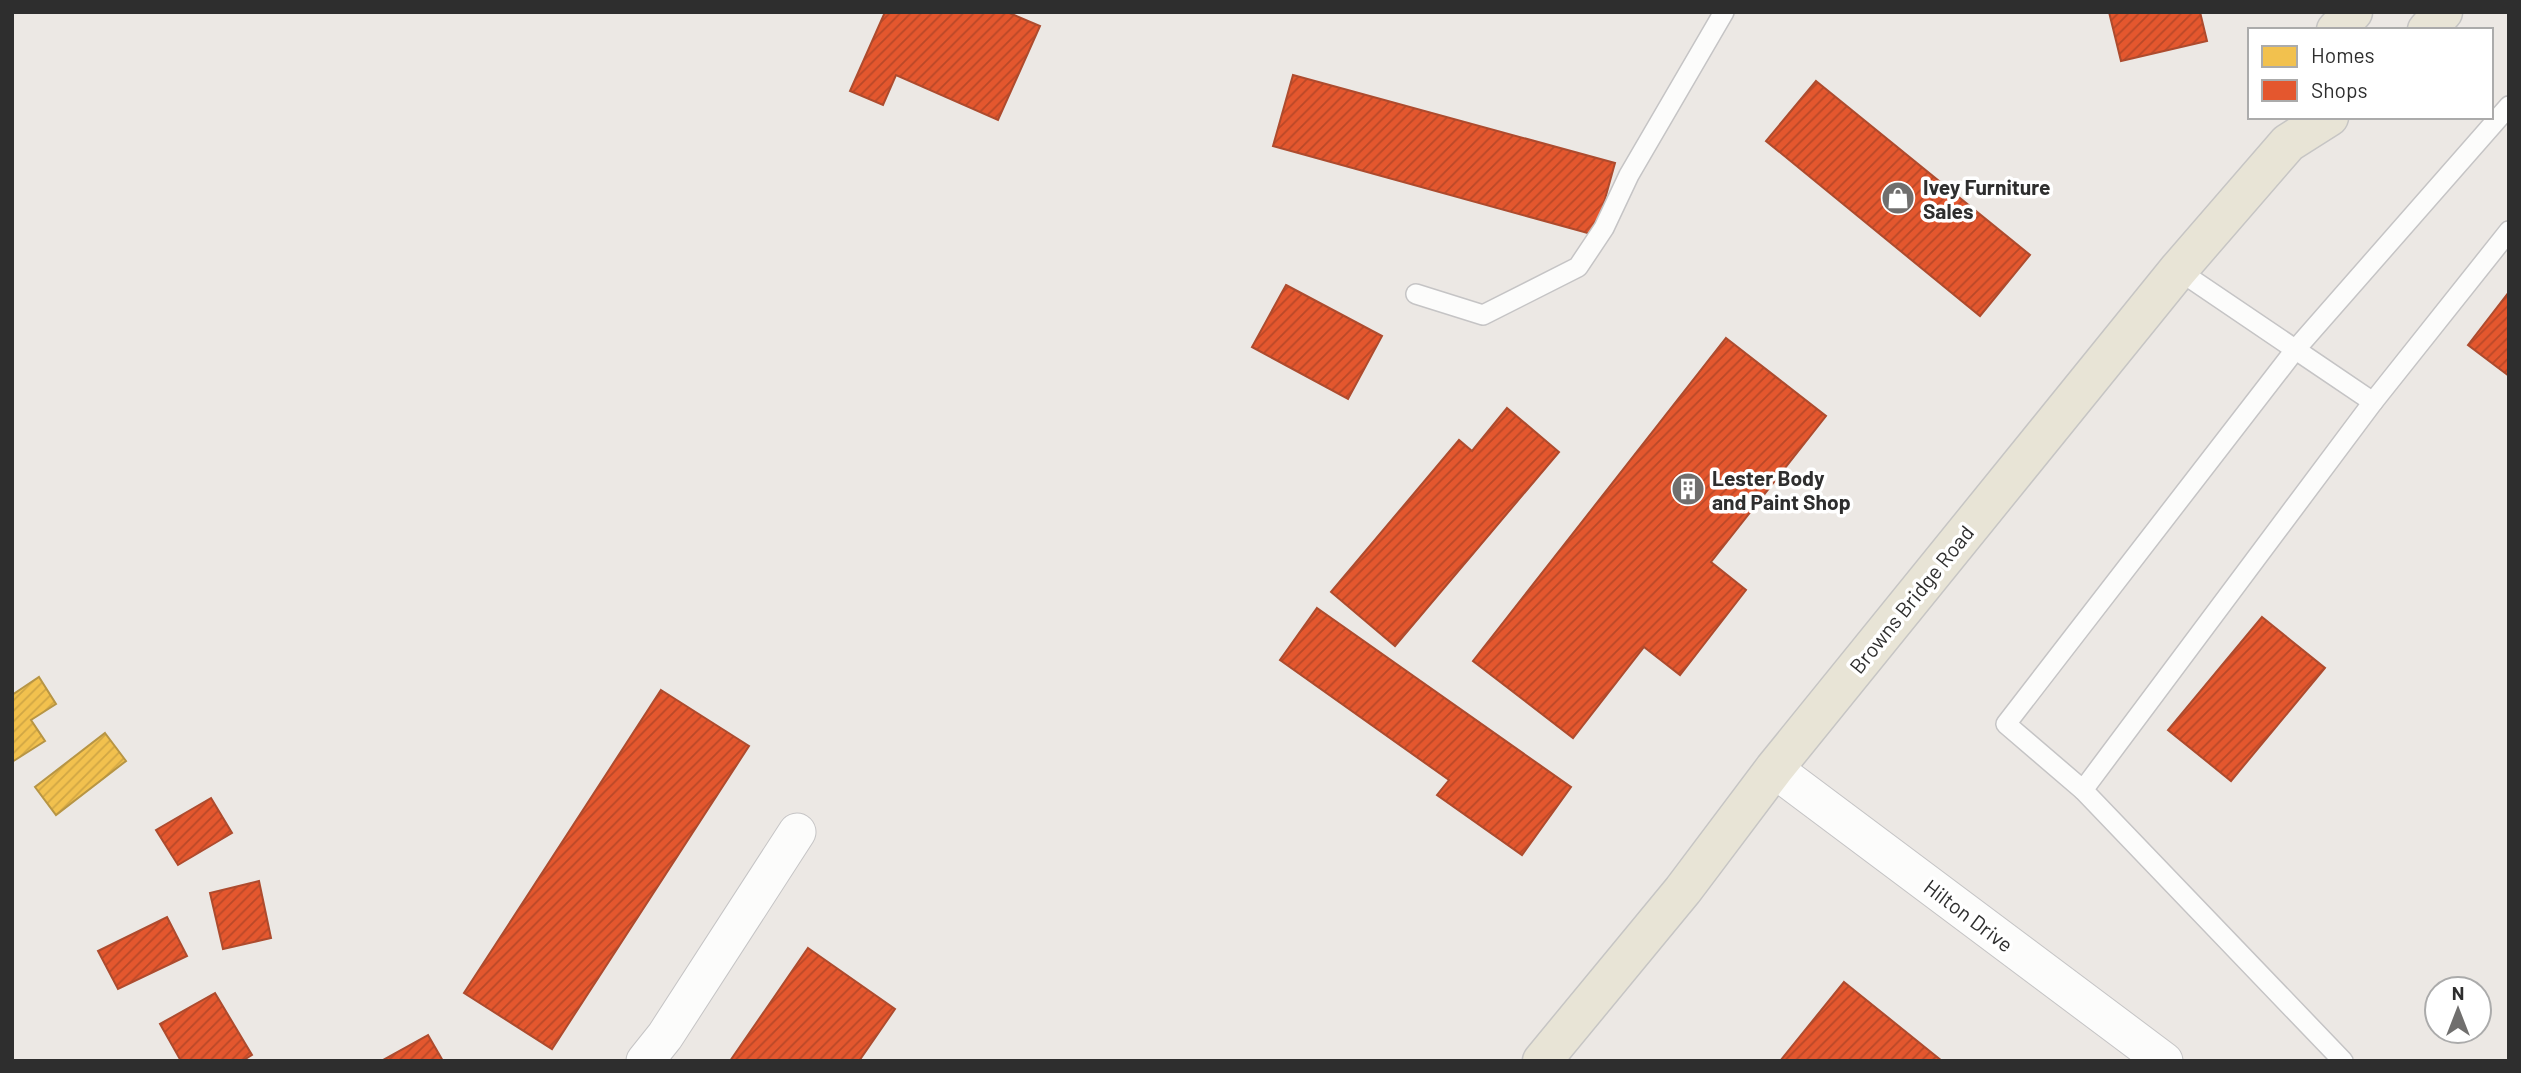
<svg xmlns="http://www.w3.org/2000/svg" width="2521" height="1073" font-family="Barlow,sans-serif">
  <style>
    .homes { fill: url(#homes-hatch); stroke: #b79544; stroke-width: 2 }
    .shops { fill: url(#shops-hatch); stroke: #ad4b2e; stroke-width: 2 }
    .lines { fill: none; stroke-linecap: round; stroke-linejoin: round }
    .lane-casing { stroke: #c5c4c5; stroke-width: 22 }
    .street-casing { stroke: #c5c4c5; stroke-width: 39 }
    .primary-casing { stroke: #c6c5c4; stroke-width: 41 }
    .lane { stroke: #fcfcfb; stroke-width: 19 }
    .street { stroke: #fcfcfb; stroke-width: 37 }
    .primary { stroke: #e8e4d6; stroke-width: 38 }
    .labels { text-anchor: middle; dominant-baseline: central; stroke-width: 7; stroke-linejoin: round; paint-order: stroke }
    .poi-label { font-size: 21px; font-weight: bold; fill: #2e2e2e; stroke: #fff; text-anchor: start }
    .street-label { font-size: 21px; fill: #2e2e2e; stroke: #fff }
  </style>
  <defs>
    <pattern id="homes-hatch" width="6" height="6" patternUnits="userSpaceOnUse" patternTransform="scale(1.75)"><rect width="6" height="6" fill="#f2c14e"/><path d="M-1 1l2-2M0 6l6-6M5 7l2-2" fill="none" stroke="#d0a644"/></pattern>
    <pattern id="shops-hatch" width="6" height="6" patternUnits="userSpaceOnUse" patternTransform="scale(1.75)"><rect width="6" height="6" fill="#e4572e"/><path d="M-1 1l2-2M0 6l6-6M5 7l2-2" fill="none" stroke="#b94828"/></pattern>
  </defs>
  <rect width="100%" height="100%" fill="#ece8e4"/>
  <g class="homes">
    <path d="M 39,677 L 56,704 L 31,720 L 45,741 L 12,762 L 12,695 Z"/>
    <path d="M 105,733 L 126,761 L 56,815 L 35,787 Z"/>
  </g>
  <g class="shops">
    <path d="M 885,12 L 1007,12 L 1040,26 L 998,120 L 896,75 L 883,105 L 850,91 Z"/>
    <path d="M 2109,12 L 2200,12 L 2207,41 L 2121,61 Z"/>
    <path d="M 1293,75 L 1615,163 L 1595,235 L 1273,146 Z"/>
    <path d="M 1816,81 L 2030,255 L 1980,316 L 1766,141 Z"/>
    <path d="M 1286,285 L 1382,336 L 1348,399 L 1252,347 Z"/>
    <path d="M 2509,292 L 2509,376 L 2468,345 Z"/>
    <path d="M 1726,338 L 1826,416 L 1711,562 L 1746,590 L 1680,675 L 1644,647 L 1573,738 L 1473,661 Z"/>
    <path d="M 1507,408 L 1559,452 L 1395,646 L 1331,592 L 1459,440 L 1472,451 Z"/>
    <path d="M 1317,608 L 1571,787 L 1522,855 L 1437,795 L 1449,780 L 1280,660 Z"/>
    <path d="M 2262,617 L 2325,668 L 2231,781 L 2168,730 Z"/>
    <path d="M 661,690 L 749,746 L 552,1049 L 464,993 Z"/>
    <path d="M 211,798 L 232,833 L 178,865 L 156,830 Z"/>
    <path d="M 259,881 L 271,938 L 223,949 L 210,893 Z"/>
    <path d="M 167,917 L 187,956 L 118,989 L 98,951 Z"/>
    <path d="M 808,948 L 895,1009 L 859,1061 L 730,1061 Z"/>
    <path d="M 1844,982 L 1942,1061 L 1780,1061 Z"/>
    <path d="M 215,993 L 252,1055 L 242,1061 L 181,1061 L 160,1024 Z"/>
    <path d="M 428,1035 L 443,1061 L 381,1061 Z"/>
  </g>
  <g class="lines">
    <defs>
      <g id="lane">
        <path d="M 2178,270 L 2373,402 L 2509,231"/>
        <path d="M 1416,294 L 1483,315 L 1578,267 L 1604,228 L 1629,175 L 1724,12"/>
        <path d="M 2373,402 L 2083,790 L 2006,724 L 2295,350 L 2509,106"/>
        <path d="M 2083,790 L 2343,1061"/>
      </g>
      <g id="street">
        <path d="M 1774,769 L 2164,1061"/>
        <path d="M 645,1061 L 665,1036 L 797,832"/>
      </g>
      <g id="primary">
        <path d="M 2336,30 L 2353,12"/>
        <path d="M 2427,30 L 2443,12"/>
        <path d="M 1542,1061 L 1683,890 L 1774,769 L 2178,270 L 2288,143 L 2329,117"/>
      </g>
    </defs>
    <use href="#lane" class="lane-casing"/>
    <use href="#street" class="street-casing"/>
    <use href="#primary" class="primary-casing"/>
    <use href="#lane" class="lane"/>
    <use href="#street" class="street"/>
    <use href="#primary" class="primary"/>
  </g>
  <defs>
    <symbol id="shop-disc" viewBox="-11 -11 22 22"><circle r="9.5" fill="#706f6e" stroke="#fff"/><path d="M-5-2.5h2.3a2.7 3.5 0 0 1 5.4 0H5L5.5 6h-11ZM-1.5-2.5h3a1.5 2.3 0 0 0-3 0Z" fill="#fff"/></symbol>
    <symbol id="building-disc" viewBox="-11 -11 22 22"><circle r="9.5" fill="#706f6e" stroke="#fff"/><path d="M-4-6H4V6H1V3H-1V6H-4ZM-2.5-4.3h1.7v1.8h-1.7ZM.8-4.3h1.7v1.8H.8ZM-2.5-1h1.7V.8h-1.7ZM.8-1h1.7V.8H.8Z" fill="#fff"/></symbol>
  </defs>
  <g fill-rule="evenodd">
    <use href="#shop-disc" x="1879" y="179" width="38" height="38"/>
    <use href="#building-disc" x="1669" y="470" width="38" height="38"/>
  </g>
  <g class="labels">
    <g class="poi-label">
      <text x="1923" y="186">Ivey Furniture<tspan x="1923" dy="24">Sales</tspan></text>
      <text x="1712" y="477">Lester Body<tspan x="1712" dy="24">and Paint Shop</tspan></text>
    </g>
    <g class="street-label">
      <text transform="translate(1911 599) rotate(-51)">Browns Bridge Road</text>
      <text transform="translate(1969 915) rotate(37)">Hilton Drive</text>
    </g>
  </g>
  <rect width="2521" height="1073" fill="none" stroke="#2e2e2e" stroke-width="28"/>
  <rect x="2248" y="28" width="245" height="91" fill="#ffffff" stroke="#ababab" stroke-width="2"/>
  <rect x="2262" y="46" width="35" height="21" fill="#f2c14e" stroke="#ababab" stroke-width="2"/>
  <text x="2311" y="63" font-size="21" fill="#2e2e2e">Homes</text>
  <rect x="2262" y="80" width="35" height="21" fill="#e4572e" stroke="#ababab" stroke-width="2"/>
  <text x="2311" y="98" font-size="21" fill="#2e2e2e">Shops</text>
  <g transform="translate(2458 1010)"><circle r="33" fill="#ffffff" stroke="#ababab" stroke-width="2"/>
  <path d="M0-5L12 26L0 18L-12 26Z" fill="#706f6e"/>
  <text y="-10" font-size="19" font-weight="bold" text-anchor="middle" fill="#2e2e2e">N</text>
  </g>
</svg>
